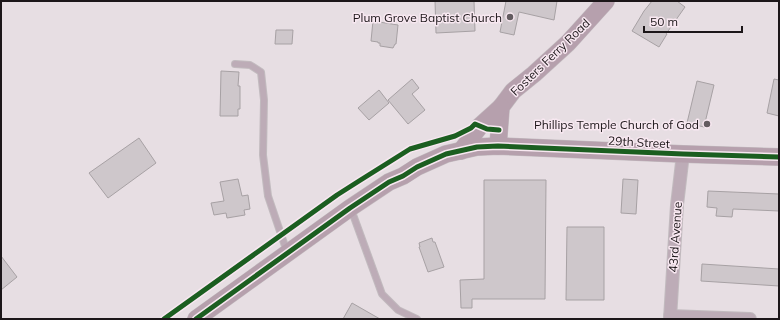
<svg xmlns="http://www.w3.org/2000/svg" width="780" height="320" font-family="Mulish,sans-serif">
  <style>
    .building { fill: #cec7cb; stroke: #a7a1a4 }
    .lines { fill: none; stroke-linecap: round; stroke-linejoin: round }
    .lane-casing { stroke: #c2bbbf; stroke-width: 8 }
    .street-casing { stroke: #c2bbbf; stroke-width: 14 }
    .secondary-casing { stroke: #c2bbbf; stroke-width: 18 }
    .lane { stroke: #bdacb7; stroke-width: 6 }
    .street { stroke: #bdacb7; stroke-width: 12 }
    .secondary { stroke: #b6a0ad; stroke-width: 17 }
    .cycleway-casing { stroke: #f8e8f1; stroke-width: 8 }
    .cycleway { stroke: #1b5e20; stroke-width: 5 }
    .poi-dot { fill: #635c60; stroke: #f8e8f1; stroke-width: 1.5 }
    .labels { text-anchor: middle; dominant-baseline: central; stroke-width: 3; stroke-linejoin: round; paint-order: stroke }
    .poi-label { font-size: 12px; fill: #1c1619; stroke: #f8e8f1; text-anchor: end }
    .street-label { font-size: 12px; fill: #1c1619; stroke: #f8e8f1 }
  </style>
  <rect width="100%" height="100%" fill="#e7dee3"/>
  <g class="building">
    <path d="M 435,1 L 474,1 L 475,31 L 436,33 Z"/>
    <path d="M 506,1 L 557,1 L 554,20 L 519,12 L 514,35 L 500,32 Z"/>
    <path d="M 652,1 L 677,1 L 685,7 L 666,34 L 667,34 L 659,47 L 632,31 L 644,11 Z"/>
    <path d="M 373,21 L 398,25 L 396,44 L 395,44 L 393,48 L 380,46 L 380,43 L 378,43 L 378,42 L 371,41 Z"/>
    <path d="M 276,30 L 293,30 L 292,44 L 275,44 Z"/>
    <path d="M 221,71 L 239,72 L 238,86 L 240,86 L 240,109 L 238,109 L 238,116 L 220,116 Z"/>
    <path d="M 412,79 L 419,88 L 412,94 L 425,110 L 408,124 L 388,100 Z"/>
    <path d="M 774,79 L 779,80 L 779,116 L 767,113 Z"/>
    <path d="M 697,81 L 714,85 L 704,127 L 687,123 Z"/>
    <path d="M 379,90 L 389,103 L 369,120 L 358,108 Z"/>
    <path d="M 139,138 L 156,163 L 108,198 L 89,173 Z"/>
    <path d="M 238,179 L 242,196 L 248,195 L 250,209 L 244,210 L 245,215 L 227,218 L 226,213 L 214,215 L 211,203 L 224,201 L 220,182 Z"/>
    <path d="M 623,179 L 638,180 L 636,214 L 621,213 Z"/>
    <path d="M 484,180 L 546,180 L 545,299 L 472,299 L 472,308 L 461,308 L 460,280 L 484,279 Z"/>
    <path d="M 708,191 L 779,194 L 779,211 L 733,209 L 732,217 L 716,216 L 717,208 L 707,207 Z"/>
    <path d="M 567,227 L 604,227 L 604,300 L 566,300 Z"/>
    <path d="M 432,238 L 433,242 L 435,242 L 444,267 L 428,272 L 419,247 L 420,247 L 419,243 Z"/>
    <path d="M 1,256 L 17,277 L 1,290 Z"/>
    <path d="M 702,264 L 779,269 L 779,286 L 701,281 Z"/>
    <path d="M 352,303 L 380,319 L 343,319 Z"/>
  </g>
  <g class="lines">
    <defs>
      <g id="lane">
        <path d="M 235,64 L 250,65 L 261,72 L 264,100 L 263,155 L 268,196 L 287,252"/>
        <path d="M 351,209 L 382,294 L 398,310 L 417,319"/>
      </g>
      <g id="street">
        <path d="M 670,316 L 750,319"/>
        <path d="M 670,319 L 677,205 L 683,154"/>
      </g>
      <g id="secondary">
        <path d="M 498,146 L 501,107 L 513,91 L 534,74 L 568,43 L 606,1"/>
        <path d="M 461,151 L 480,126 L 501,107"/>
        <path d="M 196,319 L 350,208 L 389,182 L 403,176 L 417,167 L 446,154 L 477,147 L 498,146 L 683,154 L 779,157"/>
      </g>
    </defs>
    <use href="#lane" class="lane-casing"/>
    <use href="#street" class="street-casing"/>
    <use href="#secondary" class="secondary-casing"/>
    <use href="#lane" class="lane"/>
    <use href="#street" class="street"/>
    <use href="#secondary" class="secondary"/>
    <defs>
      <g id="cycleway">
        <path d="M 164,319 L 337,195 L 359,181 L 410,149 L 455,136 L 471,128 L 475,124 L 487,129 L 499,130"/>
        <path d="M 196,319 L 350,208 L 389,182 L 403,176 L 417,167 L 446,154 L 477,147 L 498,146 L 683,154 L 779,157"/>
      </g>
    </defs>
    <use href="#cycleway" class="cycleway-casing"/>
    <use href="#cycleway" class="cycleway"/>
  </g>
  <g class="poi-dot">
    <circle cx="510" cy="17" r="4"/>
    <circle cx="707" cy="124" r="4"/>
  </g>
  <g class="labels">
    <g class="poi-label">
      <text x="502" y="17">Plum Grove Baptist Church</text>
      <text x="699" y="124">Phillips Temple Church of God</text>
    </g>
    <g class="street-label">
      <text transform="translate(550 57) rotate(-44)">Fosters Ferry Road</text>
      <text transform="translate(639 142) rotate(3)">29th Street</text>
      <text transform="translate(675 237) rotate(-86)">43rd Avenue</text>
    </g>
  </g>
  <rect width="780" height="320" fill="none" stroke="#1c1619" stroke-width="4"/>
  <path d="M644 26v6h98v-6" fill="none" stroke="#1c1619" stroke-width="2"/>
  <text x="650" y="26" font-size="12" fill="#1c1619" stroke="#f8e8f1" stroke-width="3" paint-order="stroke">50 m</text>
</svg>
